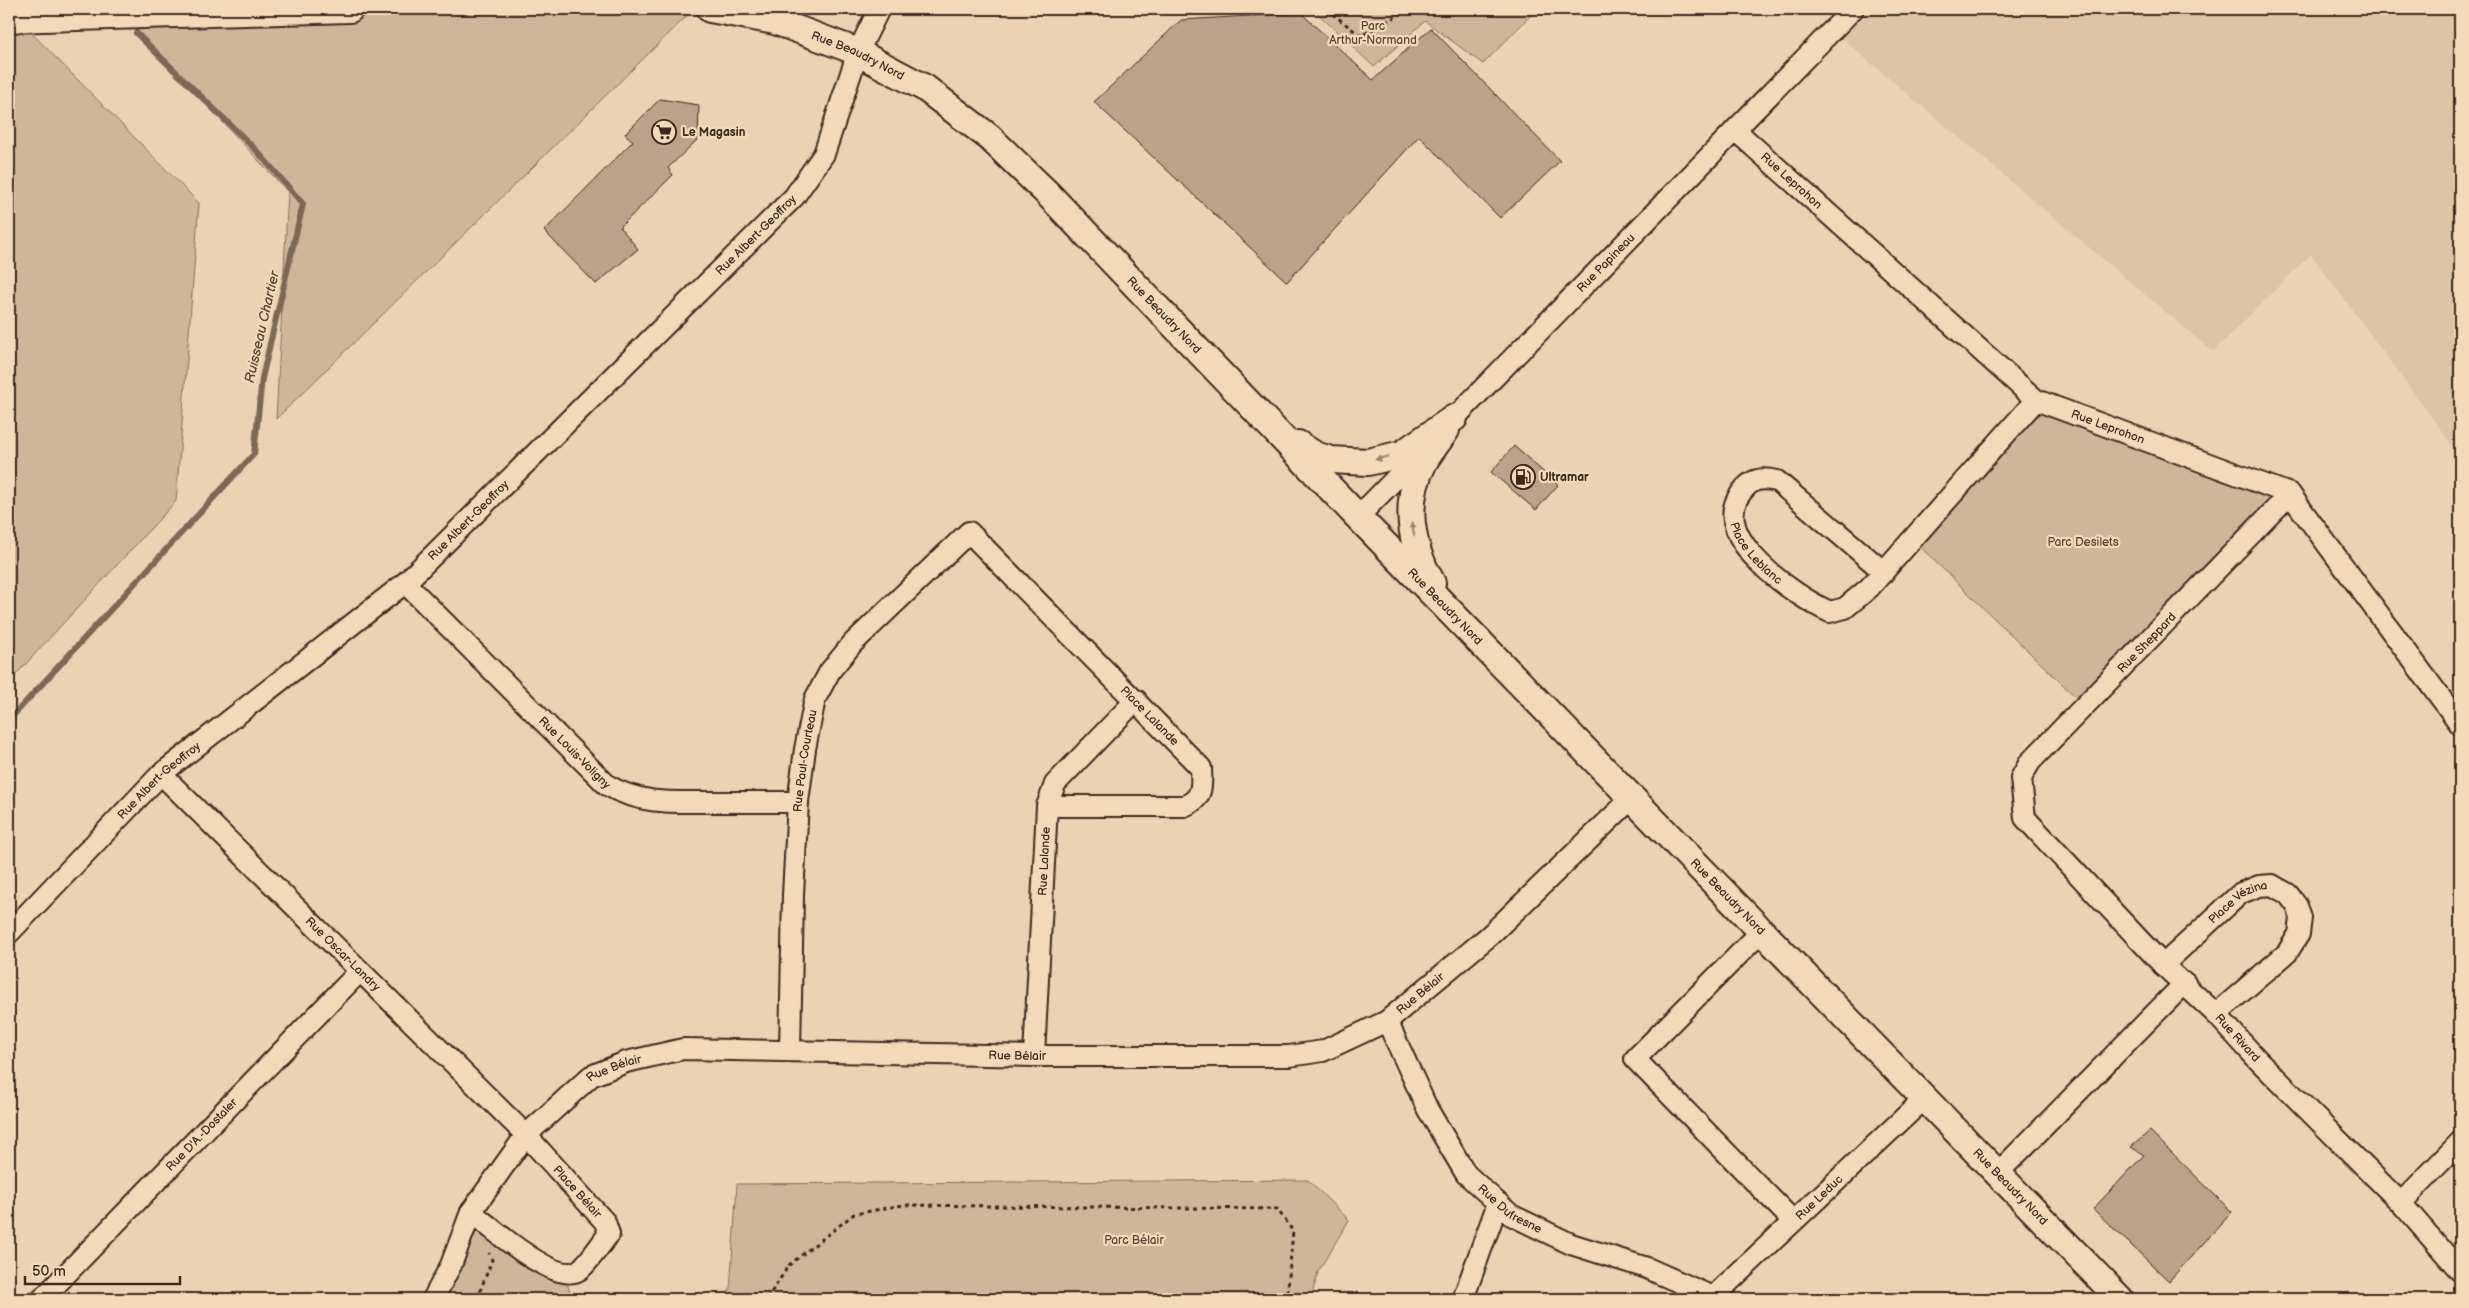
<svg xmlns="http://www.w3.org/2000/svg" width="2469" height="1308" font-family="'Balsamiq Sans',sans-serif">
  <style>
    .built { fill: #ddc4a7 }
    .green { fill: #cfb69b; stroke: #85705c }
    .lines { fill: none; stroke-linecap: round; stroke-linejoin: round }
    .stream { stroke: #7b6754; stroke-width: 6 }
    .building { fill: #baa38a; stroke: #3b2a1e }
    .minor-casing { stroke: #3b2a1e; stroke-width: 24 }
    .major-casing { stroke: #3b2a1e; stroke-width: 30 }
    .path { stroke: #3b2a1e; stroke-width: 3; stroke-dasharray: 4 4; stroke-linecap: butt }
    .minor { stroke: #f3d9ba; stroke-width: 20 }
    .major { stroke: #f3d9ba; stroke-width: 26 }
    .oneway { fill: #97826c }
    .labels { text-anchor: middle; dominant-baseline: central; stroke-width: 4.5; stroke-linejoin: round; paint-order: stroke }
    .park-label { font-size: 12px; fill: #594637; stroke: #f3d9ba }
    .street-label { font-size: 12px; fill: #3b2a1e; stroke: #f3d9ba }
    .poi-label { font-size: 12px; font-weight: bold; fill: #3b2a1e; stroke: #f3d9ba; text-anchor: start }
    .water-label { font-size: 14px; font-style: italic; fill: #564334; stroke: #f3d9ba }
  </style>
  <rect width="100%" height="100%" fill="#ecd2b4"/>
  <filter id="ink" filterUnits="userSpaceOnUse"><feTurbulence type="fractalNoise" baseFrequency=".02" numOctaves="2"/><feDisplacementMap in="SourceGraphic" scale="10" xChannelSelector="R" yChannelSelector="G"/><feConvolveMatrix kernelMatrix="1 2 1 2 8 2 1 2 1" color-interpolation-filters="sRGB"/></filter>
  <g filter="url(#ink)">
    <path class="built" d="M 1870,9 L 2460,9 L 2460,456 L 2311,254 L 2213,352 L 1841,38 Z"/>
    <g class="green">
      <path d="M 117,9 L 694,9 L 276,419 L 288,192 Z"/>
      <path d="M 1313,9 L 1537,9 L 1483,64 L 1425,21 L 1374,67 Z"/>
      <path d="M 9,10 L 199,203 L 176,501 L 9,682 Z"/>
      <path d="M 2036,400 L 2290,494 L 2085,706 L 1913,540 Z"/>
      <path d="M 1308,1180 L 1349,1220 L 1318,1272 L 1311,1299 L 720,1299 L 730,1290 L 737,1184 Z"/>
      <path d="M 471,1212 L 564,1273 L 572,1299 L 433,1299 Z"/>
    </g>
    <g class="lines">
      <path class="stream" d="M 9,720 L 254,454 L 262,378 L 303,204 L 257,151 L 136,33"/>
    </g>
    <g class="building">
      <path d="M 1301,13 L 1373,80 L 1431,28 L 1560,161 L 1500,218 L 1419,136 L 1287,282 L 1094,102 L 1181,20 Z"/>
      <path d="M 660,99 L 699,105 L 698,139 L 668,168 L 673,175 L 620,227 L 638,249 L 596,284 L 544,231 L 633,141 L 625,134 Z"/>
      <path d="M 1514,446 L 1558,485 L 1536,510 L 1491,472 Z"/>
      <path d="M 2150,1131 L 2232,1212 L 2169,1281 L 2093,1209 L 2144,1155 L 2131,1147 Z"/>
    </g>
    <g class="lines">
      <defs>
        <g id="minor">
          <path id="s1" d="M 1735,130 L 2036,400 L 2290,494 L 2460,724"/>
          <path id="s2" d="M 2290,494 L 2030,762 L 2021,778 L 2025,818 L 2163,965 L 2216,1014 L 2258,1060 L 2401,1203 L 2460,1271"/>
          <path id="s3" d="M 1358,517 L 1853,9"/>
          <path id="s4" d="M 1884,572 L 1777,481 C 1760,477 1751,479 1741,493 C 1707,537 1796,597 1830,612 L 1845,608 L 1869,588 L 2036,400"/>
          <path id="s5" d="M 405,583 L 607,785 C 640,805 676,802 713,802 C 741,802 769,802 798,802"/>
          <path id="s6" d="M 161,774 L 526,1135 L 605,1222 L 609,1234 C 601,1243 588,1264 579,1270 C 555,1286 491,1227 471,1212"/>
          <path d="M 1761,932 L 1635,1059 L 1793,1221"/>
          <path id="s7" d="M 9,933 L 161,774 L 405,583 L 794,197 L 824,154 L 858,52 L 879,9"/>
          <path id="s8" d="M 2163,965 L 2241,893 L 2259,886 L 2272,885 L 2288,894 L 2297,906 L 2301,918 L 2299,934 L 2287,953 L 2216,1014"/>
          <path id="s9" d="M 1387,1021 L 1428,1110 L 1466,1174 L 1511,1215 L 1571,1244 L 1647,1268 L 1717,1299"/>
          <path id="s10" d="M 790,1051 L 793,895 L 798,802 L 805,749 L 815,699 L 830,671 L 853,643 L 969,532 L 1201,768 C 1202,786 1203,799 1184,806 L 1047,806"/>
          <path id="s11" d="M 1034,1056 L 1047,806 L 1055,784 L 1136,700"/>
          <path d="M 1997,1174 L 2185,983"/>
          <path d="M 2401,1203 L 2460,1142"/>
          <path id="s12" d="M 1714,1296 L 1924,1099"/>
          <path id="s13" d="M 42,1299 L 360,971"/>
          <path id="s14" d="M 433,1299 L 451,1265 L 471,1212 L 526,1135 L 591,1076 L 626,1062 L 683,1049 L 1034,1056 L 1289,1056 L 1323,1051 L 1387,1021 L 1489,936 L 1632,798"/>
          <path d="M 1463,1299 L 1498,1203"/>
        </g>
        <g id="major">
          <path id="s15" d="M 710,9 L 775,21 L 853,50 L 925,88 L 989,137 L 1047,193 L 1358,517 L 2120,1299"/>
          <path d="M 9,19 L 350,9"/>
          <path d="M 1298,444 L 1315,455 L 1331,460 L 1368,462 L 1402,454 L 1454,418"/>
          <path d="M 1432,583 C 1410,546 1403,501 1424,462 C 1430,451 1439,441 1446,430"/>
        </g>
      </defs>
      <use href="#minor" class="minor-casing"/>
      <use href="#major" class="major-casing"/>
      <g class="path">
        <path d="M 1326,9 L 1361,36 L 1409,9"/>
        <path d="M 477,1299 L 492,1260 L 489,1253"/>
        <path d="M 767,1299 L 789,1265 L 854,1214 L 903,1205 L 1277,1209 L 1293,1231 L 1287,1299"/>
      </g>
      <use href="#minor" class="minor"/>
      <use href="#major" class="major"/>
    </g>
    <defs><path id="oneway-solid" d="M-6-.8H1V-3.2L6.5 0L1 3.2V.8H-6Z" transform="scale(1.25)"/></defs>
    <g class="oneway">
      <use href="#oneway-solid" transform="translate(1382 458) rotate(167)"/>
      <use href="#oneway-solid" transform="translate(1413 529) rotate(-100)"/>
    </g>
  </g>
  <defs>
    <symbol id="supermarket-ring" viewBox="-11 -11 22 22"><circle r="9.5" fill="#f3d9ba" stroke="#3b2a1e" stroke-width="1.5"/><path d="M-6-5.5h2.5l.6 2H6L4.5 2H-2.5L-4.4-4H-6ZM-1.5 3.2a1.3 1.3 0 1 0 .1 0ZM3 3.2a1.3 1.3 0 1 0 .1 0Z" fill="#3b2a1e"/></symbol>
    <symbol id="fuel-ring" viewBox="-11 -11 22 22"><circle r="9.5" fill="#f3d9ba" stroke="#3b2a1e" stroke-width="1.5"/><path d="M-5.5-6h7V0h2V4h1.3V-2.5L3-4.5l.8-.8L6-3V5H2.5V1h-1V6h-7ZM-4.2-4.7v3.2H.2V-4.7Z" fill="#3b2a1e"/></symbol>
  </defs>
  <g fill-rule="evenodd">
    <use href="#supermarket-ring" x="650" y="118" width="28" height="28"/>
    <use href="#fuel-ring" x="1509" y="463" width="28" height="28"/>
  </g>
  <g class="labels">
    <g class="park-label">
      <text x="1373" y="26">Parc<tspan x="1373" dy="14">Arthur-Normand</tspan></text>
      <text x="2083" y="542">Parc Desilets</text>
      <text x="1134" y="1240">Parc Bélair</text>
    </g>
    <g class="street-label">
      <text stroke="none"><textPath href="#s15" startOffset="156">Rue Beaudry Nord</textPath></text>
      <text stroke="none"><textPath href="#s1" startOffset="76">Rue Leprohon</textPath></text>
      <text stroke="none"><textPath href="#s7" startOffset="1024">Rue Albert-Geoffroy</textPath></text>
      <text stroke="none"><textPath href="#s3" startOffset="355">Rue Papineau</textPath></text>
      <text stroke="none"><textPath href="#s15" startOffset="561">Rue Beaudry Nord</textPath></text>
      <text stroke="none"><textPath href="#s1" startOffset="481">Rue Leprohon</textPath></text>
      <text stroke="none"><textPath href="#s7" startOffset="619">Rue Albert-Geoffroy</textPath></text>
      <text stroke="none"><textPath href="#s4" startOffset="251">Place Leblanc</textPath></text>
      <text stroke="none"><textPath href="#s15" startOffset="966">Rue Beaudry Nord</textPath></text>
      <text transform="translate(2147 643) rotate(-46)">Rue Sheppard</text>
      <text stroke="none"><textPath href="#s10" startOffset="840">Place Lalande</textPath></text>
      <text stroke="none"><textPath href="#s5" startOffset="240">Rue Louis-Voligny</textPath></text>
      <text stroke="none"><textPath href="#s10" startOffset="291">Rue Paul-Courteau</textPath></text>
      <text stroke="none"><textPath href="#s7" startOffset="214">Rue Albert-Geoffroy</textPath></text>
      <text stroke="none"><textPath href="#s11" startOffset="195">Rue Lalande</textPath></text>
      <text stroke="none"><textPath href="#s15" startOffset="1371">Rue Beaudry Nord</textPath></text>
      <text stroke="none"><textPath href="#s8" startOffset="99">Place Vézina</textPath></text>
      <text stroke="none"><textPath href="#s6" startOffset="256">Rue Oscar-Landry</textPath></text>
      <text stroke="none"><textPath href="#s14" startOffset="1128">Rue Bélair</textPath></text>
      <text stroke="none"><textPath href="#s2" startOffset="738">Rue Rivard</textPath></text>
      <text stroke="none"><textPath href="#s14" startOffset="708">Rue Bélair</textPath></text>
      <text stroke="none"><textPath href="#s14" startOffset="302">Rue Bélair</textPath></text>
      <text stroke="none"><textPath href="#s13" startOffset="229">Rue D'A.-Dostaler</textPath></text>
      <text stroke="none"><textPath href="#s15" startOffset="1776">Rue Beaudry Nord</textPath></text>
      <text stroke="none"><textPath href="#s6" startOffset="590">Place Bélair</textPath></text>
      <text stroke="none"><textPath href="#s12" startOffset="144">Rue Leduc</textPath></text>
      <text stroke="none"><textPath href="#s9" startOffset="229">Rue Dufresne</textPath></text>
    </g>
    <g class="poi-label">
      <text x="682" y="132">Le Magasin</text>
      <text x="1540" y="477">Ultramar</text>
    </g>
    <g class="water-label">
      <text transform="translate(262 327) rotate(-77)">Ruisseau Chartier</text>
    </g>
  </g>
  <rect width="2469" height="1308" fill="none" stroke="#f3d9ba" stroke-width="30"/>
  <rect x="15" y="15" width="2439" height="1278" fill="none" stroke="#3b2a1e" stroke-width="2" filter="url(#ink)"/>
  <path d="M25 1276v8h155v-8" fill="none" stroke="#3b2a1e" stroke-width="2.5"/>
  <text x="32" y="1276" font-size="15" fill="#3b2a1e" stroke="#f3d9ba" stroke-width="4" paint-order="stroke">50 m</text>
</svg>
